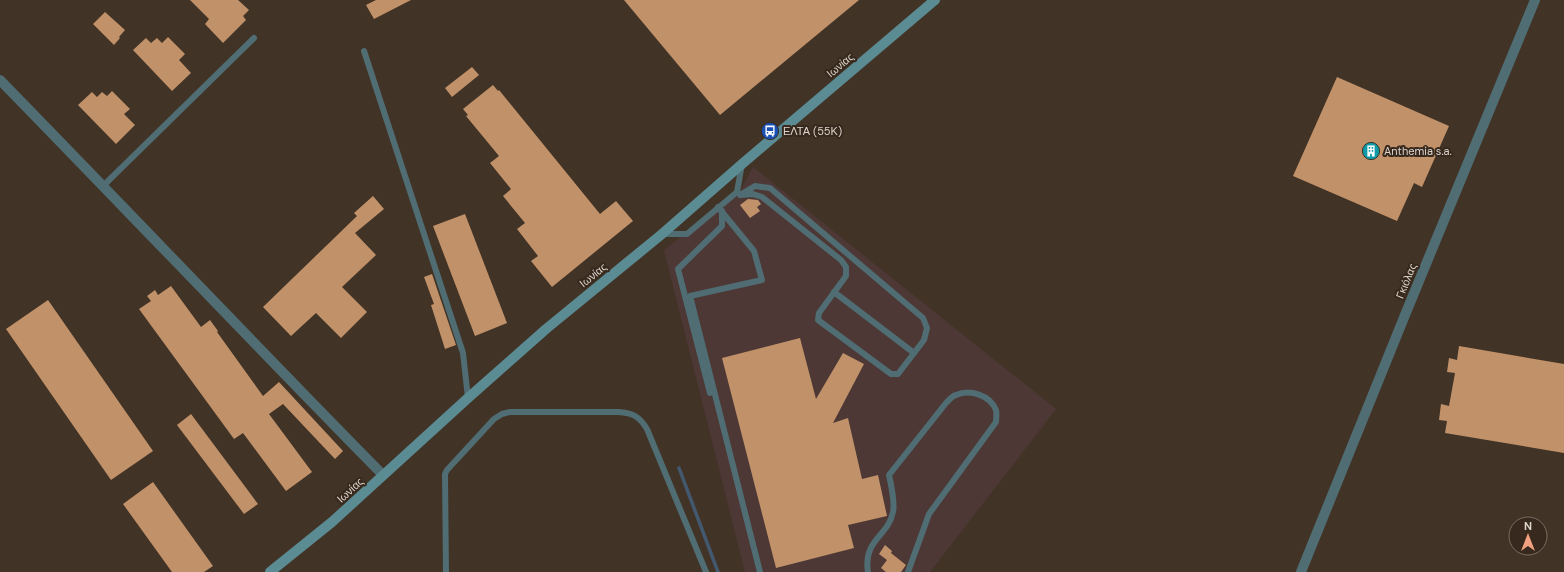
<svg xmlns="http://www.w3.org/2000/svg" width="1564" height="572" font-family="'DM Sans',sans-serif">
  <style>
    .commercial { fill: #4d3836 }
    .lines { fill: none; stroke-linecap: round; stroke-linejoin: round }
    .stream { stroke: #435970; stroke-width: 3.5 }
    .building { fill: #c19269 }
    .lane { stroke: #4f6d72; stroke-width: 6 }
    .street { stroke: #4f6d72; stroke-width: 10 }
    .secondary { stroke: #5b8b93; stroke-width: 10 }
    .labels { text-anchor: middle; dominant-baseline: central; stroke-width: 4; stroke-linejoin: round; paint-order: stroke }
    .street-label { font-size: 11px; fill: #ddd4cc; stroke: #37291d }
    .poi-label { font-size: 11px; fill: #ddd4cc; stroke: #37291d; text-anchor: start }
  </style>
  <rect width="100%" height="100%" fill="#423327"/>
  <path class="commercial" d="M 753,167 L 1056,409 L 930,572 L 745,572 L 664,250 L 741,189 Z"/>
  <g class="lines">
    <path class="stream" d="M 679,468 L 718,572"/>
  </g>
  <g class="building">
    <path d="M 190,0 L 238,0 L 249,10 L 243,16 L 246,20 L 223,43 L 205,24 L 209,19 Z"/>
    <path d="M 376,0 L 411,0 L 374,19 L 366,5 Z"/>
    <path d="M 624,0 L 859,0 L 720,115 Z"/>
    <path d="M 105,12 L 125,30 L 119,37 L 120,38 L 114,45 L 93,24 Z"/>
    <path d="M 168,37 L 185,54 L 179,60 L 191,73 L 172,91 L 133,50 L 146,38 L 151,43 L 157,38 L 162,43 Z"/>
    <path d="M 472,67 L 479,75 L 452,97 L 445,88 Z"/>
    <path d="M 1337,77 L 1449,126 L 1422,187 L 1414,183 L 1397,221 L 1293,176 Z"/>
    <path d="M 493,85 L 498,91 L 499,90 L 600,214 L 616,201 L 633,221 L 552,287 L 531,261 L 538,256 L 517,229 L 525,223 L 503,196 L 511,189 L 490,163 L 499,156 L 466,116 L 468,115 L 463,109 Z"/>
    <path d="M 112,91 L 130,109 L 124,114 L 135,125 L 116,144 L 78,105 L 92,92 L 97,97 L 102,92 L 107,96 Z"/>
    <path d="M 373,196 L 384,209 L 355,233 L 376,255 L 342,287 L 367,312 L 341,338 L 316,313 L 291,336 L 263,307 L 357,216 L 354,213 Z"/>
    <path d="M 748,199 L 758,200 L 761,204 L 757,207 L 760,211 L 750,218 L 740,205 Z"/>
    <path d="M 465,214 L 507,323 L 475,336 L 433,226 Z"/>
    <path d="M 432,274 L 456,345 L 445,349 L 431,305 L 434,304 L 424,277 Z"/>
    <path d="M 171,286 L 201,327 L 210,320 L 218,331 L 217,332 L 263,396 L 279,382 L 343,451 L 335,459 L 283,404 L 269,414 L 312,472 L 286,491 L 243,433 L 234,439 L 139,309 L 151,301 L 147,296 L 155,290 L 158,295 Z"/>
    <path d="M 48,300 L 153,451 L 111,480 L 6,329 Z"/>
    <path d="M 800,338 L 816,399 L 843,353 L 864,364 L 833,423 L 848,418 L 862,479 L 878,475 L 887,516 L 848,525 L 854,548 L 776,568 L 722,358 Z"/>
    <path d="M 1459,346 L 1564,364 L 1564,453 L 1445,433 L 1447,421 L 1439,420 L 1441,404 L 1449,406 L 1455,373 L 1447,372 L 1449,358 L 1457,360 Z"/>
    <path d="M 191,414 L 258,504 L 244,514 L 177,425 Z"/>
    <path d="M 153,482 L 213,566 L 204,572 L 172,572 L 123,504 Z"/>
    <path d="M 885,545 L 892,551 L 891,553 L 906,565 L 901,572 L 886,572 L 881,568 L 887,560 L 879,554 Z"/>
  </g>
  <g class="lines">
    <g class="lane">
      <path d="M 364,51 L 463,353 L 468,398"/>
      <path d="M 103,186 L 254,38"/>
      <path d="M 737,192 L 740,195 L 753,194 L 762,197 L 841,260 L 846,267 L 846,276 L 819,313 L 818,320 L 891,374 L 898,374 L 924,340 L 927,328 L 923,318 L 770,188 L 755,186 L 740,195"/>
      <path d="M 718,207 L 754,251 L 762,280 L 690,296 L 760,572"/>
      <path d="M 662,234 L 687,234 L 737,192 L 742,164"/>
      <path d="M 834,292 L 914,353"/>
      <path d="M 710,393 L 678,269 L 722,226 L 722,211"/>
      <path d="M 446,572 L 445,474 L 447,470 L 494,419 L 502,414 L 510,412 L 618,412 C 633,413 639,416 647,429 L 706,572"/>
      <path d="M 868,572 C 863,539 888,537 893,512 C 895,503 891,484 889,475 L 946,403 C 949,400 952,396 956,395 C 970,389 990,395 996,410 C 997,414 996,418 996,422 L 929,514 L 908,572"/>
    </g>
    <g class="street">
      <path d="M 0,80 C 128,211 254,344 383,475"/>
      <path d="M 1301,572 L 1405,315 L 1535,0"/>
    </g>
    <path class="secondary" d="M 270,572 L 332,522 L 468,398 L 546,329 L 662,234 L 742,164 L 935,0"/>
  </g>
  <defs>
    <symbol id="bus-disc" viewBox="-11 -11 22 22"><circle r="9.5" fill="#1a4fb4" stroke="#37291d"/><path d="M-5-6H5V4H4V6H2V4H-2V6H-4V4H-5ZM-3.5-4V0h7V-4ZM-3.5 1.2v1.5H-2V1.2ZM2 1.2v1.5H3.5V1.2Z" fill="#fff"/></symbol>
    <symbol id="building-disc" viewBox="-11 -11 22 22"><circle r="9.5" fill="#0f9aa8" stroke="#37291d"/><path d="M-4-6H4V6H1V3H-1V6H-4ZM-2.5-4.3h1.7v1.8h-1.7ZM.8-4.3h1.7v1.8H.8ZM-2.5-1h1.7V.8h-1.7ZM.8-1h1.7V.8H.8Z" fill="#fff"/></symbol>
  </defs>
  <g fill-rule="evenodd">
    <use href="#bus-disc" x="760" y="121" width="20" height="20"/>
    <use href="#building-disc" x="1361" y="141" width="20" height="20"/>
  </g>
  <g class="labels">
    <g class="street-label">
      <text transform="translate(840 65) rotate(-40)">Ιωνίας</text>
      <text transform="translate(593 275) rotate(-39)">Ιωνίας</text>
      <text transform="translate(1406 281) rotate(-68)">Γκιόλας</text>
      <text transform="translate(350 490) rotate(-43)">Ιωνίας</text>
    </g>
    <g class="poi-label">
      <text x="783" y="131">ΕΛΤΑ (55Κ)</text>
      <text x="1384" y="151">Anthemia s.a.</text>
    </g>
  </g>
  <g transform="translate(1528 536)"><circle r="19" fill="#37291d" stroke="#796d63"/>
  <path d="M0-3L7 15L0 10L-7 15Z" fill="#f3a081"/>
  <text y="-6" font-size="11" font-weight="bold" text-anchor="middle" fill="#ddd4cc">N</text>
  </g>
</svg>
